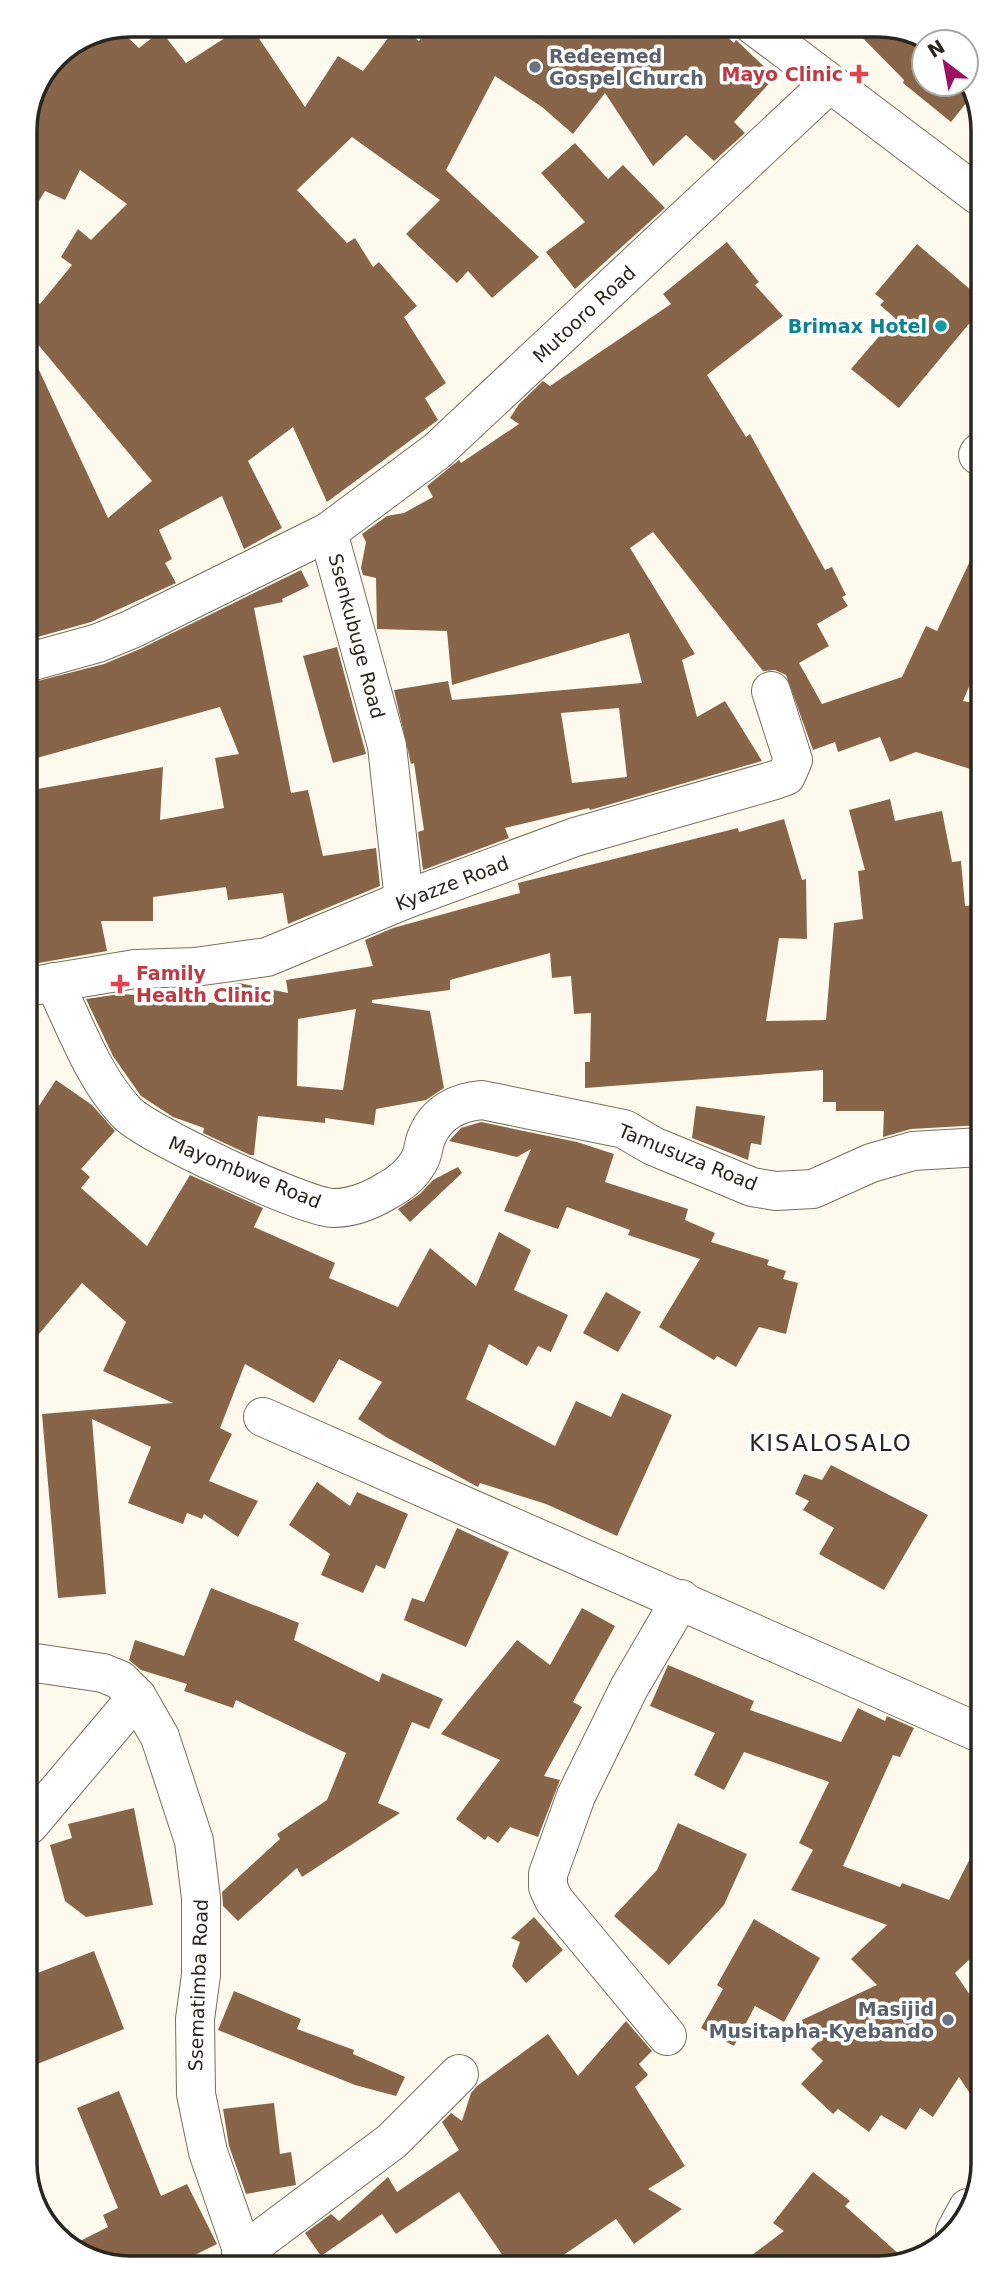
<svg xmlns="http://www.w3.org/2000/svg" width="1008" height="2293" font-family="'DejaVu Sans',sans-serif">
  <style>
    .building { fill: #886548; fill-rule: evenodd }
    .lines { fill: none; stroke-linecap: round; stroke-linejoin: round }
    .minor-casing { stroke: #77705f; stroke-width: 40 }
    .minor { stroke: #fff; stroke-width: 38 }
    .worship-dot { fill: #6b7280; stroke: #fff; stroke-width: 2.5 }
    .health-dot { fill: #e0444e; stroke: #fff; stroke-width: 2.5 }
    .culture-dot { fill: #0f9aa8; stroke: #fff; stroke-width: 2.5 }
    .labels { text-anchor: middle; dominant-baseline: central; stroke-width: 7; stroke-linejoin: round; paint-order: stroke }
    .worship-label { font-size: 19px; font-weight: bold; fill: #5b616d; stroke: #fff; text-anchor: start }
    .health-label { font-size: 19px; font-weight: bold; fill: #be3a42; stroke: #fff; text-anchor: end }
    .street-label { font-size: 19px; fill: #29261f; stroke: #fff }
    .culture-label { font-size: 19px; font-weight: bold; fill: #0d838f; stroke: #fff; text-anchor: end }
    .quarter-label { font-size: 23px; letter-spacing: 2px; fill: #29261f; stroke: #fff }
    .rim { fill: none; stroke: #29261f; stroke-width: 3.5 }
  </style>
  <rect width="100%" height="100%" fill="#fef9ed"/>
  <g class="building">
    <path d="M 245,25 L 250,25 L 305,107 L 338,56 L 363,71 L 398,25 L 419,41 L 431,25 L 714,25 L 734,43 L 736,40 L 775,77 L 734,122 L 745,133 L 714,161 L 686,135 L 653,166 L 605,93 L 573,134 L 542,107 L 495,76 L 446,170 L 539,257 L 492,298 L 468,271 L 457,283 L 406,234 L 440,200 L 352,137 L 297,190 L 347,243 L 355,238 L 373,267 L 379,262 L 417,306 L 404,317 L 446,383 L 425,398 L 438,420 L 327,502 L 293,427 L 248,461 L 282,528 L 244,549 L 222,496 L 159,530 L 172,559 L 165,563 L 176,583 L 91,622 L 27,640 L 25,340 L 108,518 L 152,481 L 25,329 L 25,298 L 40,304 L 72,265 L 61,257 L 78,229 L 91,240 L 127,204 L 80,170 L 65,200 L 45,191 L 25,224 L 25,124 L 56,55 L 119,29 L 139,48 L 161,31 L 186,63 Z"/>
    <path d="M 850,25 L 885,25 L 924,39 L 924,84 L 966,83 L 975,92 L 951,122 L 903,83 L 904,80 Z"/>
    <path d="M 575,143 L 608,179 L 623,165 L 665,208 L 575,289 L 546,252 L 585,222 L 541,173 Z"/>
    <path d="M 727,242 L 759,282 L 755,285 L 783,316 L 707,375 L 746,437 L 750,434 L 825,570 L 832,567 L 846,595 L 842,597 L 848,606 L 817,624 L 829,646 L 799,663 L 822,704 L 902,677 L 926,626 L 937,631 L 979,542 L 979,663 L 963,701 L 979,704 L 980,772 L 916,752 L 890,762 L 880,737 L 838,752 L 835,742 L 813,750 L 786,675 L 775,670 L 763,671 L 653,532 L 630,548 L 695,654 L 682,660 L 697,717 L 725,701 L 762,761 L 590,810 L 589,808 L 505,828 L 509,838 L 423,870 L 418,832 L 424,830 L 414,763 L 411,764 L 394,690 L 448,681 L 452,700 L 642,683 L 629,633 L 452,685 L 447,631 L 377,629 L 376,578 L 363,575 L 361,568 L 366,542 L 362,534 L 387,516 L 404,513 L 433,497 L 427,486 L 459,460 L 461,463 L 519,424 L 510,418 L 519,404 L 543,381 L 550,386 L 671,304 L 663,294 ZM 619,708 L 627,777 L 572,783 L 561,713 Z"/>
    <path d="M 917,244 L 978,296 L 978,313 L 899,408 L 851,369 L 895,318 L 880,305 L 884,301 L 875,294 Z"/>
    <path d="M 301,570 L 309,586 L 282,599 L 283,602 L 254,608 L 291,793 L 308,790 L 323,856 L 376,848 L 380,886 L 288,924 L 283,893 L 228,900 L 226,887 L 153,897 L 153,921 L 101,921 L 107,951 L 27,965 L 26,791 L 163,767 L 160,820 L 224,808 L 215,758 L 239,754 L 220,707 L 26,761 L 26,684 L 104,664 L 140,649 Z"/>
    <path d="M 337,647 L 366,754 L 333,763 L 303,656 Z"/>
    <path d="M 890,799 L 895,821 L 942,811 L 952,862 L 961,861 L 965,906 L 975,905 L 980,960 L 981,1125 L 911,1129 L 883,1137 L 884,1111 L 836,1111 L 836,1102 L 823,1102 L 823,1070 L 585,1088 L 585,1062 L 590,1062 L 591,1013 L 574,1014 L 571,976 L 552,978 L 550,953 L 450,980 L 450,990 L 372,1000 L 372,1003 L 430,1011 L 444,1088 L 426,1100 L 376,1109 L 374,1125 L 325,1118 L 325,1123 L 258,1116 L 254,1155 L 250,1155 L 203,1133 L 204,1128 L 173,1117 L 141,1096 L 113,1056 L 86,999 L 120,994 L 154,996 L 153,1001 L 223,1003 L 227,985 L 239,983 L 288,993 L 286,980 L 373,966 L 365,940 L 393,928 L 520,893 L 518,883 L 738,828 L 739,832 L 784,819 L 802,880 L 806,879 L 807,939 L 779,938 L 766,1021 L 826,1020 L 834,923 L 863,919 L 858,871 L 865,870 L 849,810 ZM 356,1009 L 343,1090 L 297,1086 L 298,1019 Z"/>
    <path d="M 56,1080 L 92,1105 L 115,1131 L 81,1169 L 90,1177 L 81,1188 L 147,1246 L 190,1175 L 263,1208 L 254,1227 L 335,1263 L 329,1278 L 398,1307 L 430,1248 L 476,1286 L 499,1232 L 531,1250 L 514,1290 L 568,1315 L 551,1352 L 538,1346 L 527,1366 L 489,1344 L 466,1399 L 555,1446 L 576,1401 L 611,1417 L 622,1393 L 672,1415 L 617,1536 L 546,1504 L 480,1483 L 478,1487 L 386,1437 L 358,1419 L 382,1382 L 339,1359 L 314,1403 L 245,1364 L 220,1428 L 232,1434 L 209,1481 L 258,1501 L 238,1537 L 204,1514 L 202,1519 L 187,1513 L 183,1524 L 128,1503 L 151,1447 L 92,1419 L 106,1594 L 58,1598 L 42,1414 L 173,1403 L 103,1371 L 126,1322 L 82,1283 L 28,1347 L 27,1124 Z"/>
    <path d="M 696,1106 L 765,1116 L 761,1145 L 751,1143 L 748,1160 L 692,1138 Z"/>
    <path d="M 481,1122 L 577,1142 L 614,1154 L 605,1182 L 688,1209 L 685,1220 L 715,1233 L 711,1242 L 769,1260 L 767,1265 L 786,1271 L 783,1279 L 798,1283 L 786,1334 L 759,1327 L 736,1367 L 717,1356 L 714,1360 L 659,1327 L 700,1259 L 628,1235 L 630,1230 L 567,1207 L 558,1229 L 504,1211 L 531,1149 L 517,1157 L 449,1141 L 461,1128 Z"/>
    <path d="M 458,1167 L 462,1173 L 410,1222 L 398,1209 L 420,1194 L 433,1180 Z"/>
    <path d="M 606,1292 L 641,1312 L 618,1352 L 583,1333 Z"/>
    <path d="M 831,1465 L 928,1515 L 884,1590 L 819,1554 L 834,1528 L 803,1510 L 809,1501 L 795,1494 L 804,1474 L 822,1480 Z"/>
    <path d="M 317,1482 L 350,1506 L 357,1492 L 408,1514 L 385,1569 L 376,1565 L 363,1593 L 321,1575 L 330,1554 L 289,1525 Z"/>
    <path d="M 457,1528 L 509,1552 L 466,1647 L 404,1620 L 412,1598 L 424,1602 Z"/>
    <path d="M 211,1588 L 299,1623 L 294,1640 L 379,1682 L 382,1673 L 443,1699 L 429,1729 L 412,1722 L 378,1803 L 400,1813 L 302,1877 L 297,1868 L 238,1921 L 223,1906 L 222,1892 L 280,1839 L 277,1834 L 327,1800 L 346,1753 L 236,1700 L 233,1708 L 184,1691 L 187,1684 L 141,1670 L 129,1660 L 135,1640 L 184,1656 Z"/>
    <path d="M 582,1608 L 615,1626 L 573,1702 L 582,1707 L 544,1776 L 560,1780 L 538,1837 L 510,1827 L 498,1843 L 488,1836 L 485,1840 L 456,1819 L 500,1760 L 441,1734 L 517,1640 L 550,1665 Z"/>
    <path d="M 668,1665 L 754,1701 L 750,1710 L 841,1742 L 858,1708 L 885,1721 L 887,1716 L 914,1728 L 900,1757 L 893,1755 L 843,1866 L 900,1887 L 902,1883 L 949,1900 L 983,1833 L 983,1947 L 955,1973 L 983,2014 L 983,2113 L 959,2077 L 933,2117 L 920,2108 L 906,2130 L 881,2115 L 869,2132 L 838,2109 L 833,2114 L 801,2084 L 823,2061 L 811,2049 L 819,2041 L 789,2026 L 877,1985 L 851,1959 L 887,1925 L 791,1890 L 813,1850 L 799,1843 L 829,1782 L 744,1752 L 724,1790 L 694,1775 L 715,1733 L 650,1706 Z"/>
    <path d="M 134,1808 L 153,1905 L 86,1917 L 65,1901 L 50,1845 L 72,1838 L 68,1824 Z"/>
    <path d="M 678,1823 L 747,1854 L 724,1905 L 669,1965 L 614,1916 L 657,1870 Z"/>
    <path d="M 534,1917 L 563,1950 L 526,1983 L 512,1966 L 520,1942 L 511,1938 Z"/>
    <path d="M 754,1919 L 820,1958 L 784,2022 L 755,2006 L 734,2046 L 701,2028 L 723,1989 L 717,1985 Z"/>
    <path d="M 94,1951 L 124,2029 L 30,2067 L 30,1976 Z"/>
    <path d="M 234,1991 L 301,2019 L 297,2029 L 354,2050 L 353,2054 L 405,2077 L 396,2096 L 355,2085 L 218,2030 Z"/>
    <path d="M 626,2021 L 652,2051 L 639,2064 L 648,2075 L 635,2087 L 685,2166 L 648,2189 L 682,2209 L 634,2244 L 616,2219 L 549,2265 L 510,2266 L 459,2192 L 396,2234 L 382,2214 L 321,2256 L 305,2233 L 331,2214 L 339,2221 L 388,2177 L 397,2192 L 459,2150 L 442,2122 L 451,2113 L 462,2121 L 471,2093 L 477,2086 L 548,2034 L 578,2076 Z"/>
    <path d="M 119,2091 L 161,2196 L 187,2184 L 217,2244 L 169,2268 L 123,2268 L 68,2247 L 108,2227 L 103,2215 L 118,2208 L 77,2108 Z"/>
    <path d="M 274,2103 L 280,2154 L 291,2152 L 296,2185 L 246,2194 L 229,2146 L 223,2109 Z"/>
    <path d="M 813,2172 L 850,2201 L 845,2206 L 909,2263 L 740,2264 L 784,2231 L 773,2223 Z"/>
  </g>
  <g class="lines">
    <defs>
      <g id="minor">
        <path d="M 753,25 L 978,195"/>
        <path d="M 978,455 L 979,453"/>
        <path d="M 328,532 L 387,746 L 404,900"/>
        <path d="M 26,663 L 98,643 L 132,629 L 328,532 L 437,451 L 829,84"/>
        <path d="M 54,982 C 75,1025 93,1077 126,1112 C 146,1134 304,1207 333,1208 C 353,1208 372,1200 388,1190 C 401,1183 412,1174 419,1161 C 424,1153 423,1144 427,1136 C 437,1112 458,1102 482,1100 L 624,1129 L 653,1146 L 752,1187 L 776,1191 L 813,1189 L 871,1163 L 913,1151 L 981,1147"/>
        <path d="M 27,987 L 135,969 L 195,967 L 267,957 L 404,900 L 575,837 L 775,780 L 786,776 L 793,760 L 771,691"/>
        <path d="M 263,1417 L 982,1734"/>
        <path d="M 29,1662 L 103,1673 L 120,1680 L 137,1697 L 160,1737 L 194,1841 L 201,1898 L 201,1975 L 195,2019 L 196,2094 L 208,2152 L 248,2267"/>
        <path d="M 29,1825 L 137,1697"/>
        <path d="M 667,2036 L 554,1900 L 548,1887 L 548,1874 L 576,1796 L 629,1688 L 681,1599"/>
        <path d="M 955,2232 L 968,2208"/>
        <path d="M 241,2254 L 392,2141 L 459,2074"/>
      </g>
    </defs>
    <use href="#minor" class="minor-casing"/>
    <use href="#minor" class="minor"/>
  </g>
  <g class="worship-dot">
    <circle cx="535" cy="67" r="7"/>
    <circle cx="948" cy="2020" r="7"/>
  </g>
  <g class="health-dot">
    <path d="M855.5 63.5h7v7h7v7h-7v7h-7v-7h-7v-7h7z"/>
    <path d="M116.5 973.5h7v7h7v7h-7v7h-7v-7h-7v-7h7z"/>
  </g>
  <circle class="culture-dot" cx="941" cy="326" r="7"/>
  <g class="labels">
    <g class="worship-label">
      <text x="549" y="56">Redeemed<tspan x="549" dy="22">Gospel Church</tspan></text>
      <text x="934" y="2009" text-anchor="end">Masijid<tspan x="934" dy="22">Musitapha-Kyebando</tspan></text>
    </g>
    <g class="health-label">
      <text x="843" y="74">Mayo Clinic</text>
      <text x="136" y="973" text-anchor="start">Family<tspan x="136" dy="22">Health Clinic</tspan></text>
    </g>
    <g class="street-label">
      <text transform="translate(584 314) rotate(-43)">Mutooro Road</text>
      <text transform="translate(357 636) rotate(75)">Ssenkubuge Road</text>
      <text transform="translate(452 883) rotate(-21)">Kyazze Road</text>
      <text transform="translate(688 1157) rotate(22)">Tamusuza Road</text>
      <text transform="translate(245 1172) rotate(22)">Mayombwe Road</text>
      <text transform="translate(198 1985) rotate(-88)">Ssematimba Road</text>
    </g>
    <g class="culture-label">
      <text x="927" y="326">Brimax Hotel</text>
    </g>
    <g class="quarter-label">
      <text x="831" y="1443">KISALOSALO</text>
    </g>
  </g>
  <path d="M0 0H1008V2293H0ZM130 37H878A93 93 0 0 1 971 130V2163A93 93 0 0 1 878 2256H130A93 93 0 0 1 37 2163V130A93 93 0 0 1 130 37Z" fill="#fff" fill-rule="evenodd"/>
  <path class="rim" d="M130 37H878A93 93 0 0 1 971 130V2163A93 93 0 0 1 878 2256H130A93 93 0 0 1 37 2163V130A93 93 0 0 1 130 37Z"/>
  <g transform="translate(945 63) rotate(328)"><circle r="33" fill="#ffffff" stroke="#a9a8a5" stroke-width="2"/>
  <path d="M0-5L12 26L0 18L-12 26Z" fill="#9c1160"/>
  <text y="-10" font-size="19" font-weight="bold" text-anchor="middle" fill="#29261f">N</text>
  </g>
</svg>
